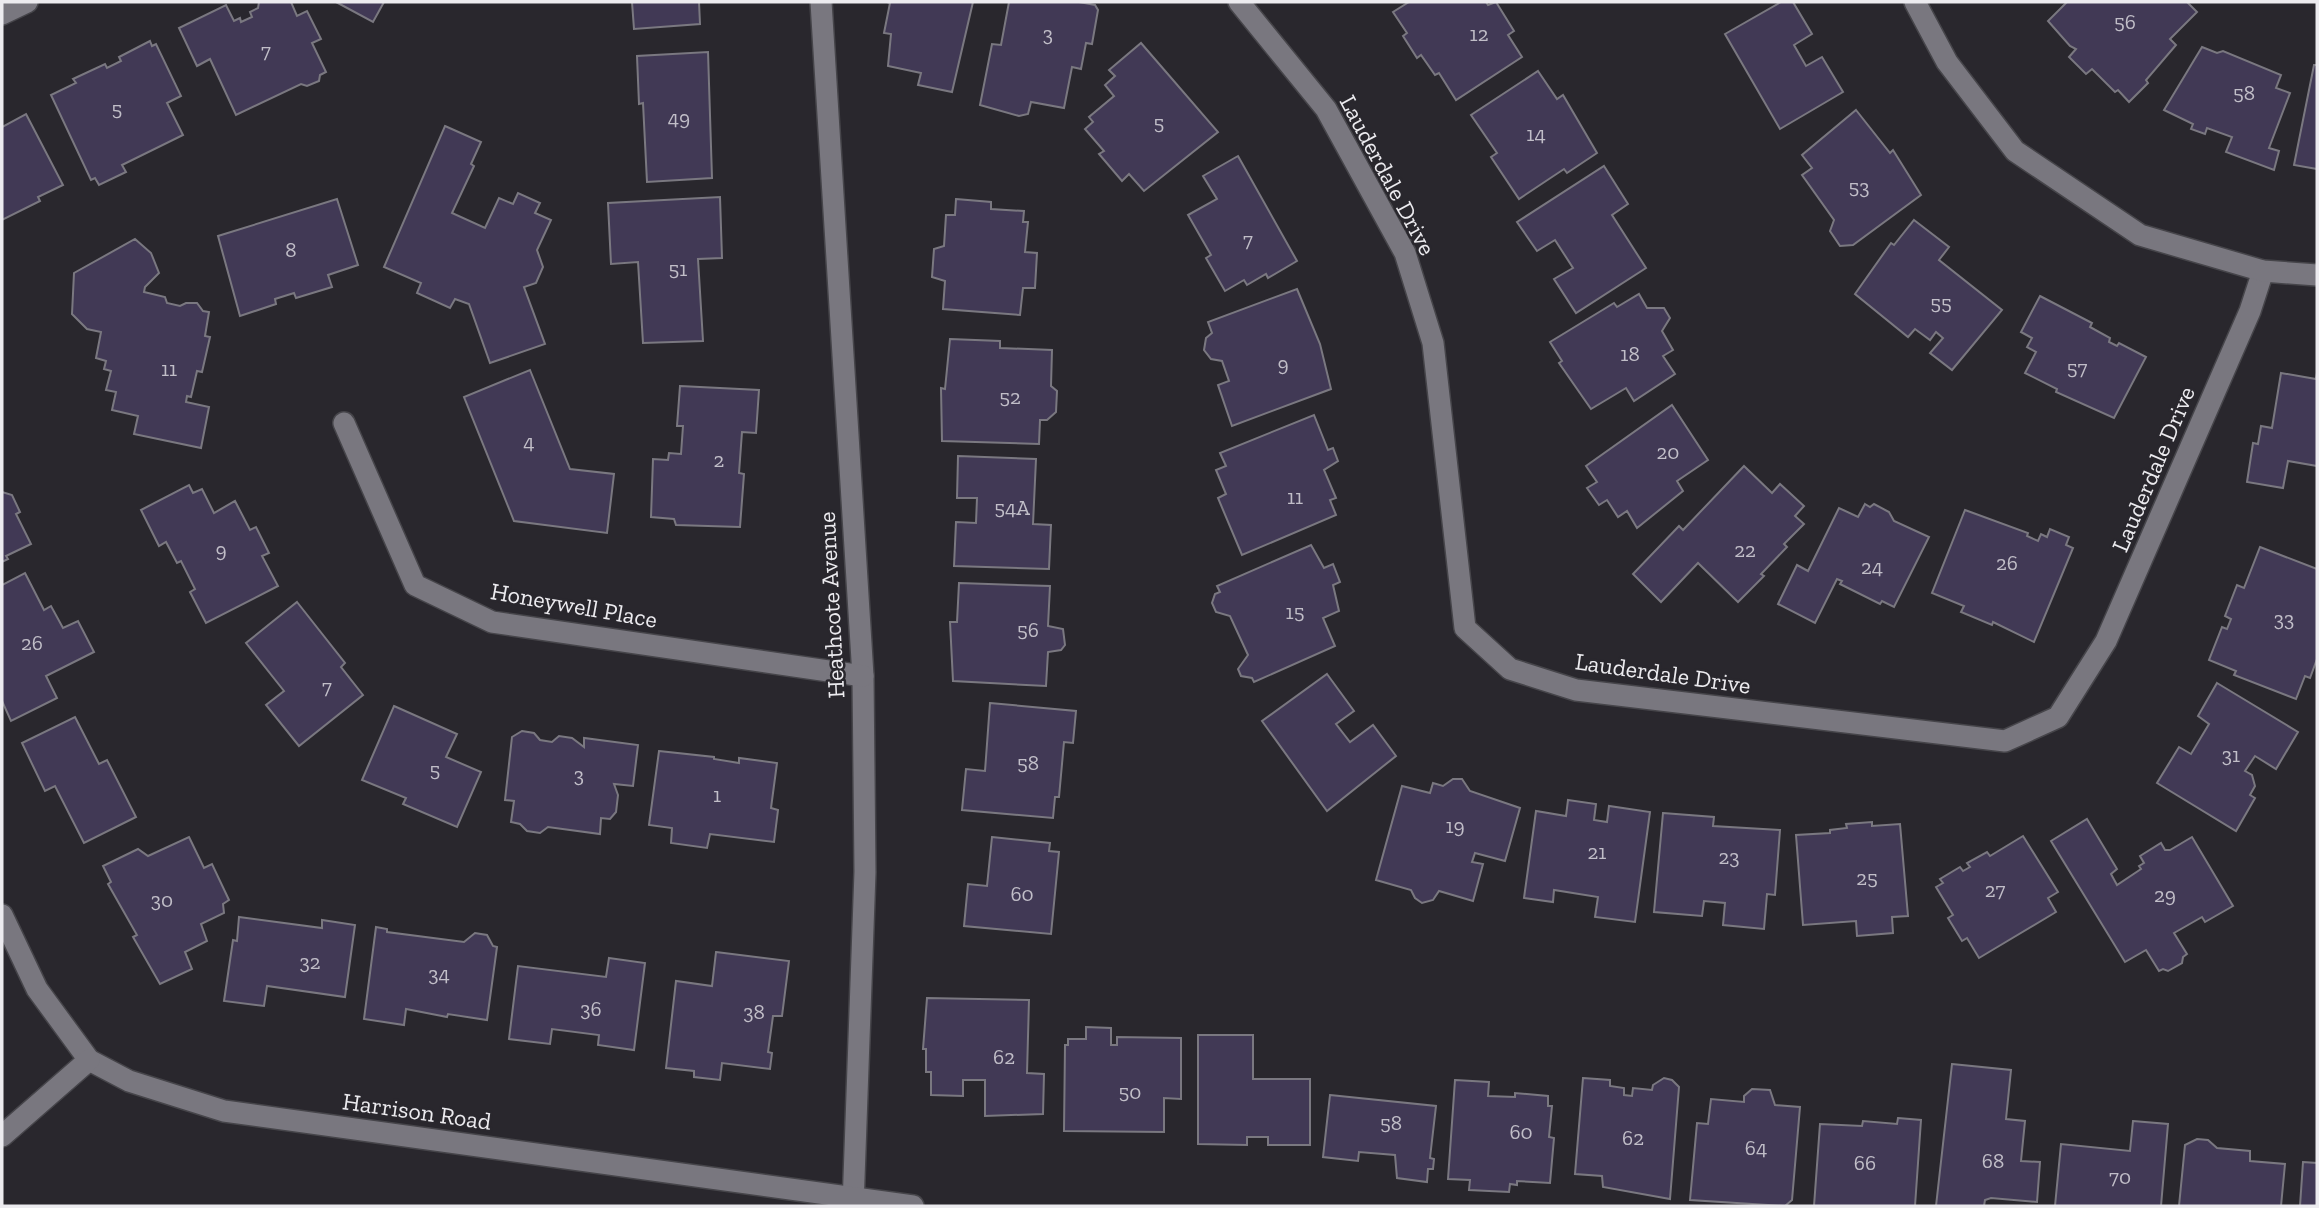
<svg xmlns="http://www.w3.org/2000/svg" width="2319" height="1208" font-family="'Zilla Slab',serif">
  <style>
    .building { fill: #413955; stroke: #7a7880; stroke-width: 2 }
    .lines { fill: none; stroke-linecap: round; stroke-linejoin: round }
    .minor-casing { stroke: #46454a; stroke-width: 24 }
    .minor { stroke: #79777f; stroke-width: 21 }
    .labels { text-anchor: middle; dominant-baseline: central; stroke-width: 5; stroke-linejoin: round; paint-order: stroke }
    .number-label { font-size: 21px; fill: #c1bec8 }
    .street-label { font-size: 24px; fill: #ecebef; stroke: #29272d }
  </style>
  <rect width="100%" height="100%" fill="#29272d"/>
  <g class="building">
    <path d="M 259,2 L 291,2 L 297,16 L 307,11 L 321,39 L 312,43 L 326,72 L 320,75 L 319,81 L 307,86 L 301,84 L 236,115 L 210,59 L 197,66 L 179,28 L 226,5 L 234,21 L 240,18 L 241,22 L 252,17 L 250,12 L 258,8 Z"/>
    <path d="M 336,2 L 384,2 L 373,22 Z"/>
    <path d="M 632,2 L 699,2 L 700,24 L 634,29 Z"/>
    <path d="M 973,2 L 952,92 L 918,85 L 921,73 L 888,66 L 891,34 L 884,33 L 890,3 L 887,2 Z"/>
    <path d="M 1009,2 L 1079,2 L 1095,5 L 1098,10 L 1092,44 L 1086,43 L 1081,69 L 1072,67 L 1064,108 L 1031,102 L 1028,114 L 1019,116 L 980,105 L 992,44 L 1001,45 Z"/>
    <path d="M 1409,2 L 1486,2 L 1488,5 L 1496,2 L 1514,31 L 1508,35 L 1522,57 L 1456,100 L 1439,73 L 1435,75 L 1421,55 L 1417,58 L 1403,36 L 1407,33 L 1393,12 Z"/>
    <path d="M 1781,2 L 1793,2 L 1812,34 L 1794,45 L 1806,66 L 1822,57 L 1843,92 L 1780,129 L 1725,34 Z"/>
    <path d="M 2067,2 L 2187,2 L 2197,12 L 2170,39 L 2176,45 L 2146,80 L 2148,83 L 2129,102 L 2118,90 L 2115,92 L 2092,69 L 2086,74 L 2069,57 L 2076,49 L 2070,46 L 2048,21 Z"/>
    <path d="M 150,41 L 152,46 L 156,44 L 181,96 L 167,103 L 183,135 L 122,165 L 126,172 L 99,185 L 95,178 L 91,180 L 51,95 L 76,83 L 73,79 L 105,64 L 107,68 L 121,61 L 119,57 Z"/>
    <path d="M 1141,43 L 1218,132 L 1144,191 L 1129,174 L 1122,181 L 1099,154 L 1104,151 L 1085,129 L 1093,122 L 1089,117 L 1114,96 L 1105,85 L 1115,76 L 1109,70 Z"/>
    <path d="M 2202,47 L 2217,53 L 2223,51 L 2281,75 L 2276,88 L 2290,93 L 2269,148 L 2279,151 L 2274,170 L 2226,152 L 2232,137 L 2207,128 L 2205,134 L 2191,129 L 2193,124 L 2164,110 Z"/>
    <path d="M 708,52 L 712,178 L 647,182 L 643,103 L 639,104 L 637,56 Z"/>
    <path d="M 2314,65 L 2317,65 L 2317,169 L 2294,165 Z"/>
    <path d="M 1538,71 L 1557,99 L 1563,95 L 1597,153 L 1567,173 L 1564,169 L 1519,199 L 1491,157 L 1497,153 L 1471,115 Z"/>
    <path d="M 1856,110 L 1890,153 L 1893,150 L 1921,195 L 1853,245 L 1840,246 L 1830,231 L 1834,220 L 1802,175 L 1812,168 L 1802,155 Z"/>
    <path d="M 26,114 L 63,185 L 38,197 L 40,201 L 2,220 L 2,127 Z"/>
    <path d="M 445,126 L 481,142 L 471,164 L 474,166 L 452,213 L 485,228 L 499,198 L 513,204 L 518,193 L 540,203 L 535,213 L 551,220 L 537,250 L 543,267 L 536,283 L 524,287 L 545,344 L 490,363 L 469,304 L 455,299 L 450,308 L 417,293 L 421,283 L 384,267 Z"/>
    <path d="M 1238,156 L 1297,261 L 1268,278 L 1266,274 L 1247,285 L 1244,280 L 1225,291 L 1206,258 L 1211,255 L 1188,215 L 1217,199 L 1203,176 Z"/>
    <path d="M 1604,166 L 1628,204 L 1612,215 L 1646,268 L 1576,313 L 1554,279 L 1573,268 L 1555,240 L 1537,251 L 1517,222 Z"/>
    <path d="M 720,197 L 722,258 L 698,259 L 703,341 L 643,343 L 638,262 L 611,264 L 608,203 Z"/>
    <path d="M 337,199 L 358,265 L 328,275 L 332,287 L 296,298 L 294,293 L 275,299 L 276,304 L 240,316 L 218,236 Z"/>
    <path d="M 956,199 L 991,202 L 991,209 L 1024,211 L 1023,222 L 1028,222 L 1025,252 L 1037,253 L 1035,288 L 1023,288 L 1020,315 L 943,309 L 945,281 L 932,277 L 934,249 L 944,246 L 946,215 L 955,215 Z"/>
    <path d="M 1914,220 L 1949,247 L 1939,260 L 2002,310 L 1952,370 L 1930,353 L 1943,338 L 1936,332 L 1930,340 L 1915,329 L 1908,337 L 1855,294 L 1891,243 L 1894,245 Z"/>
    <path d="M 135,239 L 151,253 L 159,273 L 145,287 L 144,292 L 165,297 L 167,303 L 180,306 L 186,303 L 197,303 L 203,311 L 209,312 L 205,336 L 210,337 L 202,372 L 197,371 L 191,397 L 187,396 L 186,402 L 209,407 L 201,448 L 134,434 L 138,416 L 112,410 L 116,392 L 106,390 L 111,371 L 104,369 L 106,361 L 96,358 L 101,332 L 87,329 L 72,314 L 74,273 Z"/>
    <path d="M 1297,289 L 1320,344 L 1331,389 L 1232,426 L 1218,385 L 1229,381 L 1222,361 L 1211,359 L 1204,350 L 1206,338 L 1212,333 L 1208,322 Z"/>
    <path d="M 1639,294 L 1647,308 L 1664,308 L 1670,318 L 1662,331 L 1673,350 L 1663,356 L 1675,374 L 1634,401 L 1626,388 L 1591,409 L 1559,363 L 1562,361 L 1550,342 L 1614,303 L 1617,307 Z"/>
    <path d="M 2040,296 L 2092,323 L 2090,327 L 2110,338 L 2109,342 L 2117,346 L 2119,343 L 2146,357 L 2114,418 L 2056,392 L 2057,389 L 2025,373 L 2036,352 L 2027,347 L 2032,338 L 2021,332 Z"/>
    <path d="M 950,339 L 1000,341 L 1000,348 L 1052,350 L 1051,386 L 1057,391 L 1056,412 L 1047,420 L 1040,420 L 1039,444 L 942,441 L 941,388 L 945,389 Z"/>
    <path d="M 530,370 L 570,469 L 614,474 L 607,533 L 514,521 L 464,397 Z"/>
    <path d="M 2281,373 L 2316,379 L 2317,373 L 2317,466 L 2288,461 L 2283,488 L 2247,482 L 2253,443 L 2258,444 L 2261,426 L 2272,428 Z"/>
    <path d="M 680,386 L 759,390 L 756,433 L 742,432 L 739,473 L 744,474 L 740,527 L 676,525 L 674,519 L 651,517 L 653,459 L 668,460 L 669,453 L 681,454 L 683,426 L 677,426 Z"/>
    <path d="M 1672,405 L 1708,460 L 1677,481 L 1683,491 L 1637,528 L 1627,511 L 1618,517 L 1607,500 L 1599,505 L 1587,488 L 1597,482 L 1586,466 Z"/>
    <path d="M 1314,415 L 1328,450 L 1333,448 L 1338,461 L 1324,470 L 1336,498 L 1330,500 L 1336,515 L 1242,555 L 1218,498 L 1226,494 L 1216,470 L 1226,466 L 1220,453 Z"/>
    <path d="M 958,456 L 1036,459 L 1033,524 L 1051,525 L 1049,569 L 954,566 L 956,522 L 976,523 L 977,498 L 957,498 Z"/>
    <path d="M 1744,466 L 1772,493 L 1780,484 L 1804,506 L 1795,516 L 1804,524 L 1784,544 L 1787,547 L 1761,574 L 1764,576 L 1738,602 L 1698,563 L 1661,602 L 1633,574 L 1679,526 L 1683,530 Z"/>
    <path d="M 189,485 L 193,493 L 202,489 L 214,513 L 235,501 L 250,530 L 256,527 L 269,553 L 262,556 L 278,586 L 206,623 L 190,592 L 195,589 L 181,561 L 177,563 L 166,542 L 159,546 L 141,510 Z"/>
    <path d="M 2,492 L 12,495 L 20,512 L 16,514 L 31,544 L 6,556 L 8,559 L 2,562 Z"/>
    <path d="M 1865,504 L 1870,507 L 1874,504 L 1889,512 L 1894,521 L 1929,537 L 1894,607 L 1882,601 L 1880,604 L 1840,584 L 1842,581 L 1837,579 L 1815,623 L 1778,604 L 1797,565 L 1808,571 L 1839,508 L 1858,517 Z"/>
    <path d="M 1965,510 L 2028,533 L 2027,536 L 2038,541 L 2041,534 L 2047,537 L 2050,529 L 2069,537 L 2066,545 L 2073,548 L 2034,642 L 1993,622 L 1992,625 L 1961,612 L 1964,606 L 1932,593 Z"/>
    <path d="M 1311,545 L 1324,568 L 1333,564 L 1340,582 L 1333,585 L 1339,611 L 1323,618 L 1335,646 L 1254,682 L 1252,678 L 1241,676 L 1238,669 L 1248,655 L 1230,616 L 1216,612 L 1212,603 L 1215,594 L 1220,592 L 1217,586 Z"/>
    <path d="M 2260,547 L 2317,569 L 2317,659 L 2310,678 L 2305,676 L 2296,699 L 2234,675 L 2236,671 L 2209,660 L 2222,627 L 2227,629 L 2231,619 L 2225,616 L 2237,585 L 2244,588 Z"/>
    <path d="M 25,573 L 44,610 L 51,606 L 63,628 L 78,621 L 94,652 L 46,676 L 57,698 L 11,721 L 2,701 L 2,585 Z"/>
    <path d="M 959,583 L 1050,586 L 1048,626 L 1063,629 L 1065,645 L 1061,650 L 1048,652 L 1046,686 L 953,681 L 950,622 L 957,622 Z"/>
    <path d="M 297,602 L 345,663 L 341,667 L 363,695 L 299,746 L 266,705 L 284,691 L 246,643 Z"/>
    <path d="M 1327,674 L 1354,711 L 1336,724 L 1350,742 L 1373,725 L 1396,756 L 1327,811 L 1262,721 Z"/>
    <path d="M 2217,683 L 2298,732 L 2276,769 L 2255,756 L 2245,771 L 2252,775 L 2255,786 L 2250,795 L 2255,798 L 2236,831 L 2157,783 L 2179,747 L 2191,754 L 2209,724 L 2198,716 Z"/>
    <path d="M 990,703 L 1076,711 L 1073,743 L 1064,742 L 1059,797 L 1055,797 L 1053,818 L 962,810 L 966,769 L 985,771 Z"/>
    <path d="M 394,706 L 457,734 L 446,757 L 481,772 L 457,827 L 403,804 L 406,798 L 362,780 Z"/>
    <path d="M 75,717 L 99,764 L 107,760 L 136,817 L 84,843 L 55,786 L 45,791 L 22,743 Z"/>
    <path d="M 522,731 L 534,733 L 540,740 L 552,742 L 559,736 L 572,738 L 584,747 L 584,738 L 638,745 L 633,786 L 614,784 L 618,795 L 616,812 L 610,819 L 601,818 L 600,834 L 548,827 L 540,833 L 527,831 L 520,824 L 511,822 L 514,801 L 505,800 L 512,737 Z"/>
    <path d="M 659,751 L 714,757 L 714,759 L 739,763 L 739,758 L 777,763 L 771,808 L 778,810 L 774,842 L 710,834 L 707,848 L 671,843 L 672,828 L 649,825 Z"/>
    <path d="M 1453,779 L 1462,779 L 1470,791 L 1520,808 L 1505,861 L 1475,853 L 1472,862 L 1483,864 L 1473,901 L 1439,891 L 1433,900 L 1422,903 L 1415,898 L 1411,890 L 1376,880 L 1402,786 L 1430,793 L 1433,783 L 1443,786 Z"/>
    <path d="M 1568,800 L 1596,804 L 1594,820 L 1607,822 L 1609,806 L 1650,812 L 1635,922 L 1595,917 L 1598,897 L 1554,890 L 1553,902 L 1524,898 L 1536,811 L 1566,816 Z"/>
    <path d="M 1663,813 L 1714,817 L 1713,826 L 1780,830 L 1775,895 L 1767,894 L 1764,929 L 1723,925 L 1725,903 L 1704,901 L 1702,916 L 1654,912 Z"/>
    <path d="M 2087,819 L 2117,869 L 2111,874 L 2117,885 L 2141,869 L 2139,866 L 2144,863 L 2140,856 L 2161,843 L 2165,850 L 2170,850 L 2192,837 L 2233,906 L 2205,922 L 2202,917 L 2174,933 L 2187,954 L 2183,957 L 2182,963 L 2168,971 L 2163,969 L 2159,971 L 2146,950 L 2125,962 L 2051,841 Z"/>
    <path d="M 1872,822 L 1872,826 L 1900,824 L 1908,916 L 1892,917 L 1893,933 L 1857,936 L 1856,921 L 1803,925 L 1796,835 L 1830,833 L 1830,830 L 1847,828 L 1846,824 Z"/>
    <path d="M 2023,836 L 2058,892 L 2048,898 L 2056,912 L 1979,958 L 1967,938 L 1962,941 L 1948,918 L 1953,915 L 1936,887 L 1943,883 L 1940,879 L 1960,867 L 1963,871 L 1970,867 L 1967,863 L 1987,852 L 1990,856 Z"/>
    <path d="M 189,837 L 204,868 L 212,864 L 229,900 L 223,904 L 224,913 L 201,924 L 207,941 L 185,952 L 192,969 L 160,984 L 133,937 L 137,935 L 108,884 L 111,882 L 103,866 L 138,849 L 148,856 Z"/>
    <path d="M 992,837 L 1050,843 L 1049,851 L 1059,852 L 1051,934 L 964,926 L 968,884 L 987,886 Z"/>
    <path d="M 239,917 L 322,928 L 322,920 L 355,925 L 345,997 L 267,986 L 264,1006 L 224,1001 L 233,940 L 237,941 Z"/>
    <path d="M 376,927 L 387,929 L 387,932 L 464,942 L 475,933 L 487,935 L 493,946 L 497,947 L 487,1020 L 448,1014 L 447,1017 L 406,1009 L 404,1025 L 364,1019 Z"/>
    <path d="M 716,952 L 789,961 L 782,1016 L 773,1016 L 768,1052 L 772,1053 L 770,1069 L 722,1063 L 720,1080 L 694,1077 L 694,1071 L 666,1068 L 676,981 L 712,986 Z"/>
    <path d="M 609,958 L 645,963 L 634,1050 L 598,1045 L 599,1035 L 552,1029 L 550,1044 L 509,1039 L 518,966 L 606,977 Z"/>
    <path d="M 927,998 L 1029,1000 L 1027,1073 L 1044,1074 L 1043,1114 L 985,1116 L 985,1080 L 963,1080 L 963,1096 L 931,1095 L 931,1072 L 926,1072 L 926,1049 L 923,1049 Z"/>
    <path d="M 1086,1027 L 1111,1028 L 1111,1045 L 1117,1045 L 1117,1037 L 1181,1038 L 1181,1099 L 1164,1098 L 1164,1132 L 1064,1131 L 1065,1045 L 1068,1045 L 1068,1039 L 1086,1039 Z"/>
    <path d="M 1198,1035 L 1253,1035 L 1253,1079 L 1310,1079 L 1310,1145 L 1268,1145 L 1268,1137 L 1247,1137 L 1247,1145 L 1198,1144 Z"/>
    <path d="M 1952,1064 L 2011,1070 L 2006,1119 L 2025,1121 L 2021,1161 L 2040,1162 L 2037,1202 L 1991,1198 L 1985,1200 L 1984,1206 L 1936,1206 Z"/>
    <path d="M 1583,1078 L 1610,1080 L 1610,1086 L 1624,1088 L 1624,1095 L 1632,1096 L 1633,1088 L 1652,1090 L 1653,1085 L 1664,1078 L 1672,1080 L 1679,1087 L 1670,1199 L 1603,1187 L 1602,1176 L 1575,1174 Z"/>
    <path d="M 1455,1080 L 1489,1082 L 1488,1096 L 1515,1097 L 1515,1093 L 1548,1096 L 1548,1106 L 1552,1106 L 1549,1137 L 1554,1138 L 1550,1183 L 1517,1181 L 1517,1185 L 1510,1184 L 1509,1192 L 1469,1190 L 1470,1180 L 1448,1179 Z"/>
    <path d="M 1752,1089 L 1770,1090 L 1775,1105 L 1800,1107 L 1792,1200 L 1785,1206 L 1690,1200 L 1697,1123 L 1708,1124 L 1711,1099 L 1744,1102 L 1744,1096 Z"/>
    <path d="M 1330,1095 L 1436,1106 L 1430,1158 L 1434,1159 L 1433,1169 L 1428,1169 L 1427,1182 L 1397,1178 L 1395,1155 L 1359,1152 L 1358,1161 L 1323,1157 Z"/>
    <path d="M 1898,1118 L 1921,1120 L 1915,1206 L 1814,1206 L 1820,1124 L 1862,1126 L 1863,1121 L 1897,1124 Z"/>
    <path d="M 2133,1121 L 2168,1124 L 2161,1206 L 2055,1206 L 2061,1144 L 2130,1151 Z"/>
    <path d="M 2197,1139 L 2208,1140 L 2217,1148 L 2250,1151 L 2250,1161 L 2285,1164 L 2281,1206 L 2179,1206 L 2185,1145 Z"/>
    <path d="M 2303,1162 L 2317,1163 L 2317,1206 L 2300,1206 Z"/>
  </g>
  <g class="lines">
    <defs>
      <g id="minor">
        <path d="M 821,2 L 863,676 L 865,872 L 853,1206"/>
        <path d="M 1239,2 L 1326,109 L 1405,253 L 1433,343 L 1465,628 L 1510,669 L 1576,690 L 2005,741 L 2058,717 L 2106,641 L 2250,311 L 2263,271"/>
        <path d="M 1915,2 L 1947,62 L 2015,151 L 2140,235 L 2263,271 L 2317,275"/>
        <path d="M 2,14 L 27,2"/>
        <path d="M 344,423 L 415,585 L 492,622 L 863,676"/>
        <path d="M 2,915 L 37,989 L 89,1060 L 129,1081 L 224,1111 L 913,1206"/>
        <path d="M 2,1136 L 89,1060"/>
      </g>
    </defs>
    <use href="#minor" class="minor-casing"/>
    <use href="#minor" class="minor"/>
  </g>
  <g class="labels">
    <g class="number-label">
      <text x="2125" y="21">56</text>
      <text x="1048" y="33">3</text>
      <text x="1479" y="33">12</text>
      <text x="266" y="50">7</text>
      <text x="2244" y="92">58</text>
      <text x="117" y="108">5</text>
      <text x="679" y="117">49</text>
      <text x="1159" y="122">5</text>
      <text x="1536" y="133">14</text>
      <text x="1859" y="186">53</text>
      <text x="1248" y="239">7</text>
      <text x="291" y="249">8</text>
      <text x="678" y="268">51</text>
      <text x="1941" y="302">55</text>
      <text x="1630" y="353">18</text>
      <text x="1283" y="363">9</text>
      <text x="2077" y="367">57</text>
      <text x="169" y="368">11</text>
      <text x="1010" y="396">52</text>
      <text x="529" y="441">4</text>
      <text x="1668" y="451">20</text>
      <text x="719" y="459">2</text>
      <text x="1295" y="496">11</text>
      <text x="1012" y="507">54A</text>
      <text x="221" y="549">9</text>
      <text x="1745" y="549">22</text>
      <text x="2007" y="562">26</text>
      <text x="1872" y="566">24</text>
      <text x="1295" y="611">15</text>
      <text x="2284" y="618">33</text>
      <text x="1028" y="629">56</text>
      <text x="32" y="642">26</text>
      <text x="327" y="686">7</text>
      <text x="2231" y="754">31</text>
      <text x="1028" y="762">58</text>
      <text x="435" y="769">5</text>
      <text x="579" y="774">3</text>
      <text x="717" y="794">1</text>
      <text x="1455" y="825">19</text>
      <text x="1597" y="851">21</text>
      <text x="1729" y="856">23</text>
      <text x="1867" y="877">25</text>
      <text x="1995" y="889">27</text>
      <text x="1022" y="893">60</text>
      <text x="2165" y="894">29</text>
      <text x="162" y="899">30</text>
      <text x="310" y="961">32</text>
      <text x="439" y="973">34</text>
      <text x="591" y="1008">36</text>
      <text x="754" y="1011">38</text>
      <text x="1004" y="1056">62</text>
      <text x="1130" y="1091">50</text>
      <text x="1391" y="1122">58</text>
      <text x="1521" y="1131">60</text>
      <text x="1633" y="1137">62</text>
      <text x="1756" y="1147">64</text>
      <text x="1993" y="1160">68</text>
      <text x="1865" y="1162">66</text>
      <text x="2120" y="1176">70</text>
    </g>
    <g class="street-label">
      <text transform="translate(1388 175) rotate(62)">Lauderdale Drive</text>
      <text transform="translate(2153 469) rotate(-67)">Lauderdale Drive</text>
      <text transform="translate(574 605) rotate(10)">Honeywell Place</text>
      <text transform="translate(831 605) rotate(-93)">Heathcote Avenue</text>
      <text transform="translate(1663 673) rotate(8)">Lauderdale Drive</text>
      <text transform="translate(417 1111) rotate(8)">Harrison Road</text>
    </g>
  </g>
  <rect width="2319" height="1208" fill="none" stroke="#ecebef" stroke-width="7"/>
</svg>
